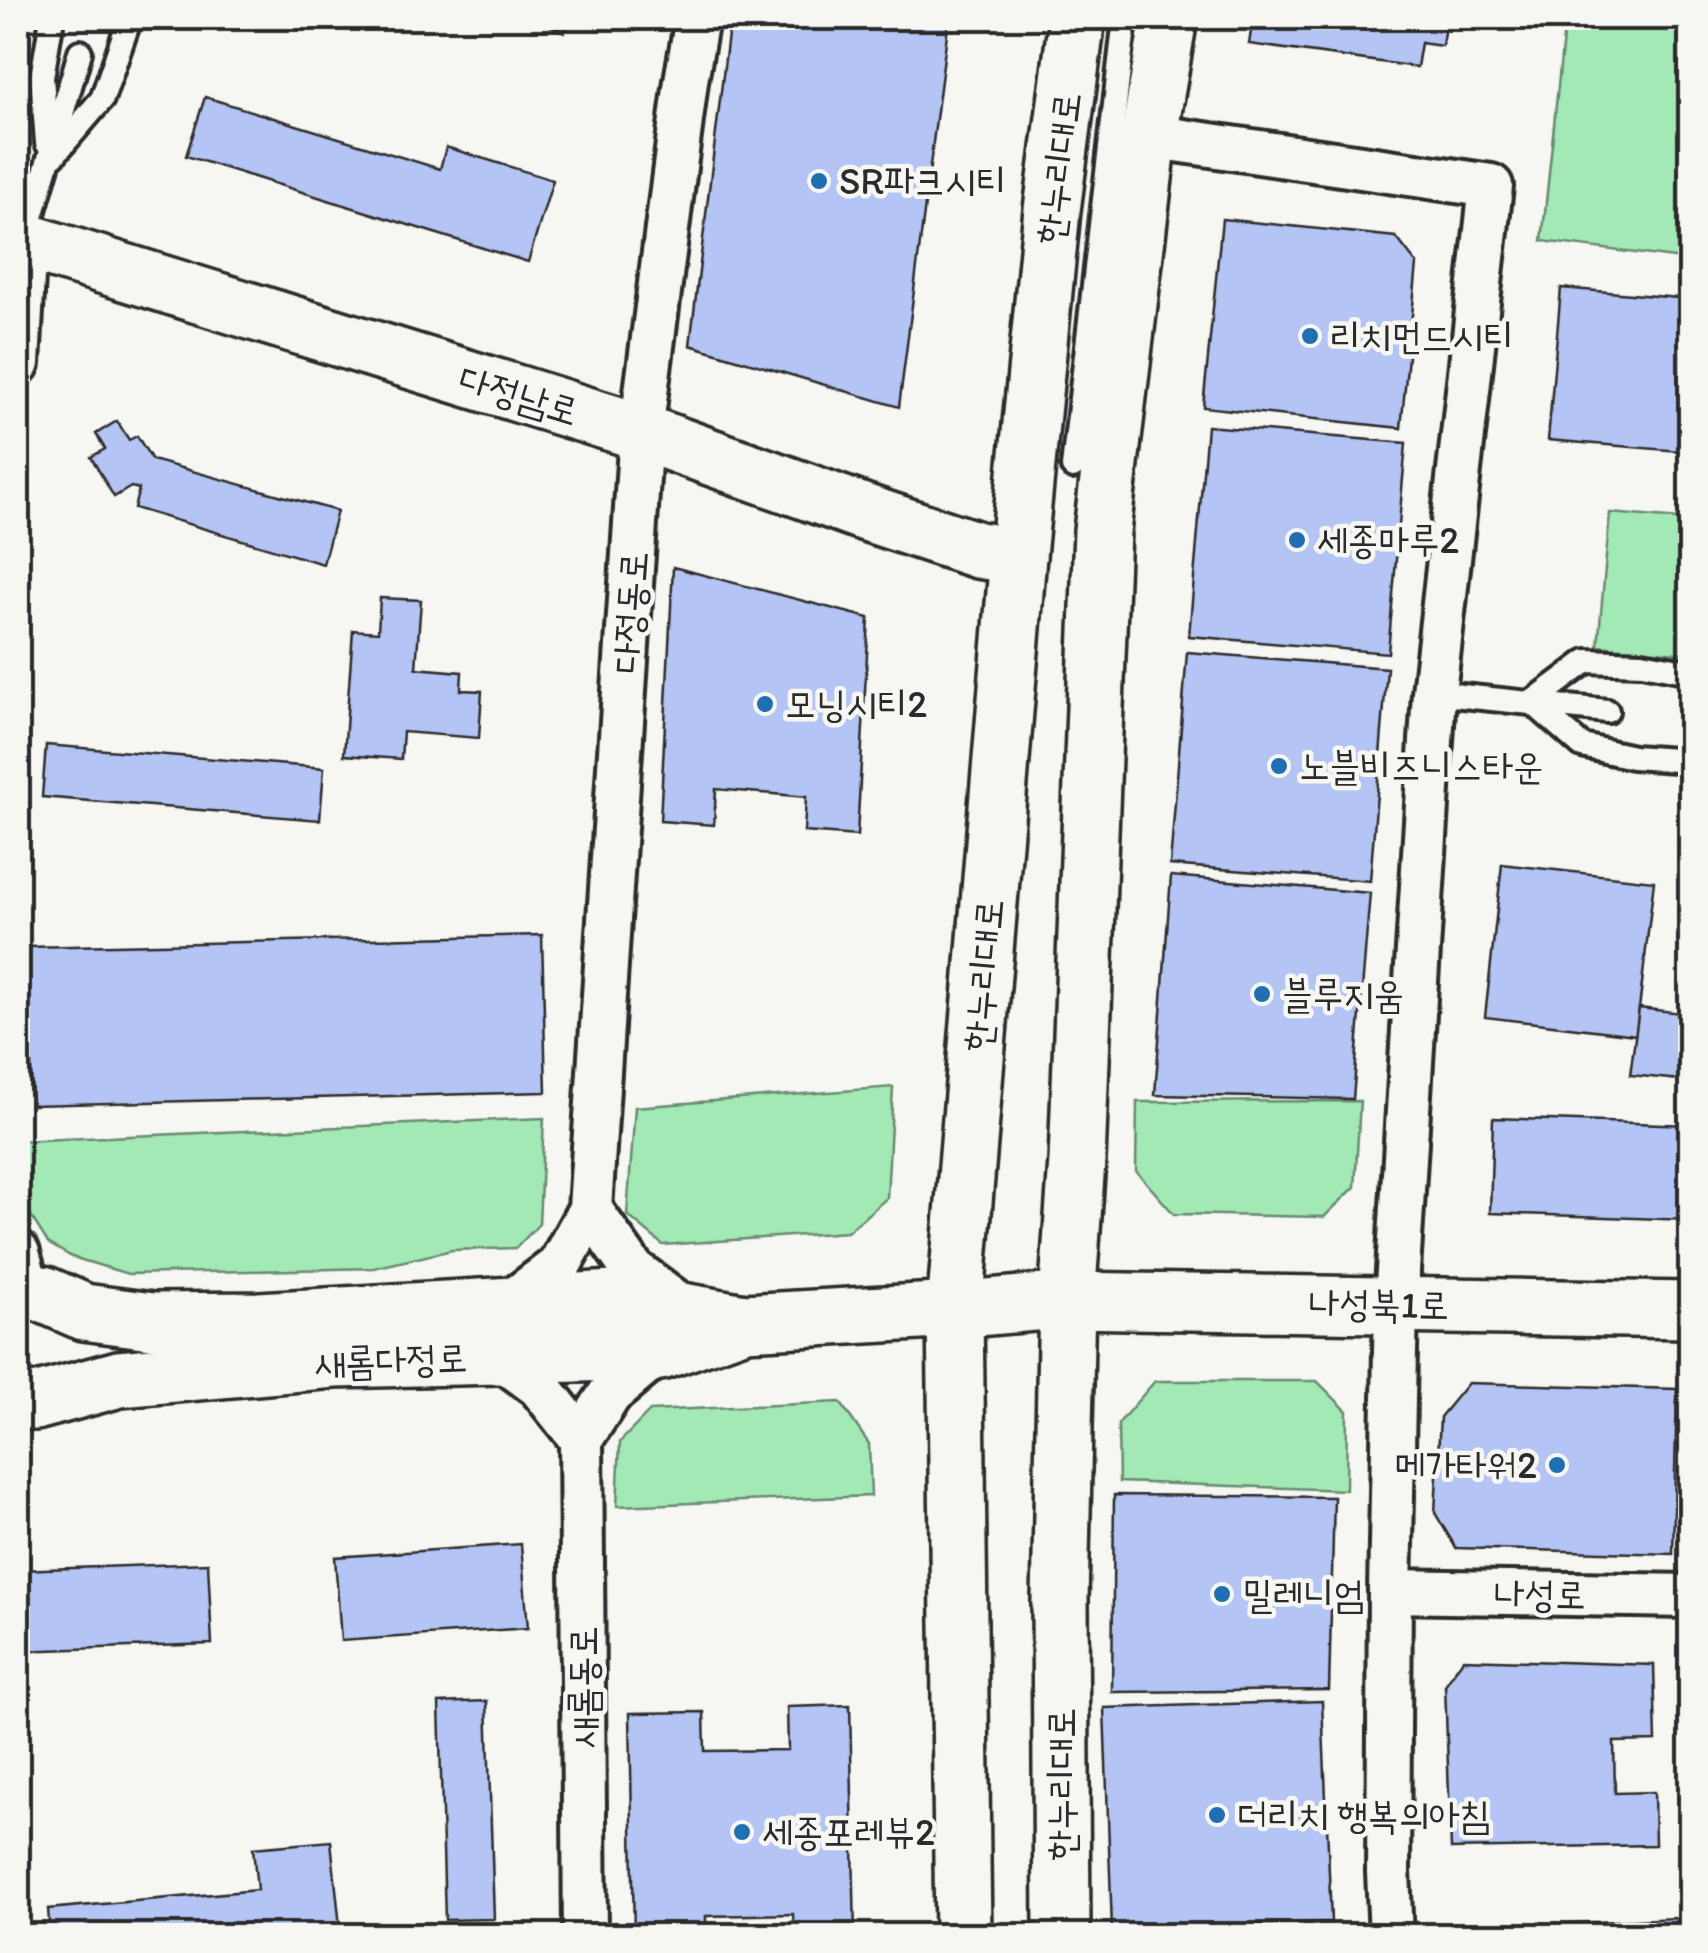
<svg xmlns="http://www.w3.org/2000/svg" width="1708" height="1953" font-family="Itim,'Poor Story',sans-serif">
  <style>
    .green { fill: #a3e9b5; stroke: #678a70; stroke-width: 2.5 }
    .building { fill: #b4c5f5; stroke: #2b2b2b; stroke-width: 2.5 }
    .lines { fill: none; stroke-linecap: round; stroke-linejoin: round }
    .service-casing { stroke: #2b2b2b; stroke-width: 30 }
    .minor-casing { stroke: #2b2b2b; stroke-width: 50 }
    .tertiary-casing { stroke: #2b2b2b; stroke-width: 62 }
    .service { stroke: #f6f6f2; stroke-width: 22 }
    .minor { stroke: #f6f6f2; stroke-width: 42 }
    .tertiary { stroke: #f6f6f2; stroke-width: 55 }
    .poi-dot { fill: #1f6fb2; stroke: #f6f6f2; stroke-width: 4 }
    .labels { text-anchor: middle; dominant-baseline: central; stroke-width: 9; stroke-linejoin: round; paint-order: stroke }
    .street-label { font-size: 38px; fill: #2b2b2b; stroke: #f6f6f2 }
    .poi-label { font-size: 38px; fill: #2b2b2b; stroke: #f6f6f2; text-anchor: start }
  </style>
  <rect width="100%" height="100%" fill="#f6f6f2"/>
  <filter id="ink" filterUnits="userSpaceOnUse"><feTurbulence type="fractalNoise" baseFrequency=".01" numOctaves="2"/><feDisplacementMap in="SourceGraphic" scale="20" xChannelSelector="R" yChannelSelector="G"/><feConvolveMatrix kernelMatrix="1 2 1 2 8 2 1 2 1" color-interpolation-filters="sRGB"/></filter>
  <g filter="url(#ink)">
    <g class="green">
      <path d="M 1565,18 L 1690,18 L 1690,260 L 1542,241 Z"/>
      <path d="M 1610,513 L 1690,520 L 1690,654 L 1598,646 Z"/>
      <path d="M 893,1087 L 887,1198 L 847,1232 L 663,1245 L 627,1215 L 635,1107 Z"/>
      <path d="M 1360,1101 L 1355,1187 L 1324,1217 L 1174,1214 L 1136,1171 L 1137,1102 Z"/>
      <path d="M 544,1118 L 539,1224 L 516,1248 L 452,1250 L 374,1268 L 128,1274 L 72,1257 L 48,1243 L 29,1213 L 18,1168 L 18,1141 Z"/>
      <path d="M 1155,1381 L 1317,1381 L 1347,1411 L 1346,1490 L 1119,1482 L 1118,1424 Z"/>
      <path d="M 840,1402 L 869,1444 L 871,1496 L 617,1506 L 620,1442 L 650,1411 Z"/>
    </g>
    <g class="building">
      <path d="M 532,18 L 571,18 L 564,32 Z"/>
      <path d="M 730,18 L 949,18 L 899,407 L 690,345 Z"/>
      <path d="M 1253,18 L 1446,18 L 1442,46 L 1421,43 L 1417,67 L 1249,44 Z"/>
      <path d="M 205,97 L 440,169 L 446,147 L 553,180 L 528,262 L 186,156 Z"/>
      <path d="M 1222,219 L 1396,237 L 1417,264 L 1401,428 L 1203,407 Z"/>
      <path d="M 1561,288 L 1690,299 L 1679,451 L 1548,440 Z"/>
      <path d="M 117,421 L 129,440 L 137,436 L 152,460 L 337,511 L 323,564 L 134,508 L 139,489 L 131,487 L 114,497 L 91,457 L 105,449 L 96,434 Z"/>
      <path d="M 1207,426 L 1406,443 L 1388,653 L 1189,636 Z"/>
      <path d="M 673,567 L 869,618 L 857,836 L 804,832 L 806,797 L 716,789 L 714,825 L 660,821 Z"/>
      <path d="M 380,598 L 421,600 L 416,668 L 462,672 L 461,690 L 482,691 L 479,738 L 403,732 L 401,759 L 344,755 L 353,630 L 378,632 Z"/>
      <path d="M 1187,652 L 1387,668 L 1370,881 L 1170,865 Z"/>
      <path d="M 46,745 L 324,768 L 320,820 L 42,797 Z"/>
      <path d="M 1502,864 L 1654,881 L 1636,1035 L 1485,1017 Z"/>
      <path d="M 1171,876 L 1370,893 L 1353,1099 L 1155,1095 Z"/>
      <path d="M 542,935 L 546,1092 L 32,1105 L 28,947 Z"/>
      <path d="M 1639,1008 L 1690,1014 L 1690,1081 L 1630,1075 Z"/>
      <path d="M 1493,1118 L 1690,1125 L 1690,1220 L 1490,1213 Z"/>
      <path d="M 1468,1383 L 1677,1389 L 1673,1554 L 1456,1548 L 1435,1513 L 1440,1417 Z"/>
      <path d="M 1114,1495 L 1334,1497 L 1329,1690 L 1112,1692 Z"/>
      <path d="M 521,1544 L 528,1628 L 341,1641 L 335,1557 Z"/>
      <path d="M 208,1563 L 212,1644 L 18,1651 L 18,1570 Z"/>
      <path d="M 1463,1659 L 1654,1665 L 1656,1741 L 1614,1742 L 1615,1793 L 1654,1792 L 1655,1845 L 1451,1849 L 1445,1685 Z"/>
      <path d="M 487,1701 L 494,1919 L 445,1920 L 439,1703 Z"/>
      <path d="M 1322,1701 L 1331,1922 L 1112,1929 L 1104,1708 Z"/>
      <path d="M 850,1705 L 855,1936 L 794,1936 L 793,1914 L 706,1916 L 706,1936 L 634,1936 L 630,1713 L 704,1712 L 705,1751 L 788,1750 L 787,1707 Z"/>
      <path d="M 331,1841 L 341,1936 L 50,1936 L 48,1909 L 257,1890 L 253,1848 Z"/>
      <path d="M 1675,1918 L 1676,1936 L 1440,1936 L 1440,1930 Z"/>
      <path d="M 1332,1932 L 1333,1936 L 1261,1936 Z"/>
    </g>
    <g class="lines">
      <defs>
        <g id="service">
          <path d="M 47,143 L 42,77 L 52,18"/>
          <path d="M 54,155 L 102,99 L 130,18"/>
          <path d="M 25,241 L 80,52"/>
          <path d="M 1073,467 L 1125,18"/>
          <path d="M 1690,672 L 1642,663 L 1587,661 L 1532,702 L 1582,746 L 1633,757 L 1690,761"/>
          <path d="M 1434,693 L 1607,711"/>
        </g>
        <g id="minor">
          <path d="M 1149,136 L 1491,186 L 1434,693 L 1396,1303 L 1390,1591 L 1388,1872 L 1391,1936"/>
          <path d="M 18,363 L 25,241"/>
          <path d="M 590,1209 L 633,1270 L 685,1309"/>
          <path d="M 18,1253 L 24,1275"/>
          <path d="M 506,1306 L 559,1266 L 590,1209 L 641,432 L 686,81 L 697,18"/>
          <path d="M 498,1356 L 539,1386 L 581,1439"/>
          <path d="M 581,1439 L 585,1936"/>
          <path d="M 581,1439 L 610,1394 L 660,1352"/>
          <path d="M 1390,1591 L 1690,1596"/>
        </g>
        <g id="tertiary">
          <path d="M 18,239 L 641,432 L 863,512 L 978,550 L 1018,556"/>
          <path d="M 43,1294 L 84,1312 L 152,1321 L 259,1320 L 614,1299 L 745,1322 L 955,1310 L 1067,1300 L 1690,1310"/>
          <path d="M 35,1402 L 119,1379 L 334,1360 L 660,1352 L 742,1323"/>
          <path d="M 963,1936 L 955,1310 L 1018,556 L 1052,210 L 1077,18"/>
          <path d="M 1062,1936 L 1060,1600 L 1067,1300 L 1077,1161 L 1102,531 L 1149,136 L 1169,18"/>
        </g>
      </defs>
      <use href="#service" class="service-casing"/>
      <use href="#minor" class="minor-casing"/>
      <use href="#tertiary" class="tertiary-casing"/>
      <use href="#service" class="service"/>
      <use href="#minor" class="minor"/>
      <use href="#tertiary" class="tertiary"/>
    </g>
  </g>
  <g class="poi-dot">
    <circle cx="819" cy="181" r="10"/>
    <circle cx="1310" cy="336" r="10"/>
    <circle cx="1297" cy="540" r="10"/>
    <circle cx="765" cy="704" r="10"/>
    <circle cx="1279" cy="766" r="10"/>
    <circle cx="1262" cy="994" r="10"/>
    <circle cx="1557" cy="1465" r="10"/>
    <circle cx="1222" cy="1594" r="10"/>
    <circle cx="1217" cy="1815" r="10"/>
    <circle cx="742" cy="1832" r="10"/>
  </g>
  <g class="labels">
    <g class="street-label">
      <text transform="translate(1058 168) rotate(-83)">한누리대로</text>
      <text transform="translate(519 395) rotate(17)">다정남로</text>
      <text transform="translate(630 612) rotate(-86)">다정동로</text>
      <text transform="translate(983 975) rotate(-85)">한누리대로</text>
      <text transform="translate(1379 1304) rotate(1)">나성북1로</text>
      <text transform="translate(391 1360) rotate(-2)">새롬다정로</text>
      <text transform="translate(1540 1594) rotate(1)">나성로</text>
      <text transform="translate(583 1687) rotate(-90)">새롬동로</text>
      <text transform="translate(1061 1784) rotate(-90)">한누리대로</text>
    </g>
    <g class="poi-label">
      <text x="839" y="181">SR파크시티</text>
      <text x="1330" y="336">리치먼드시티</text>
      <text x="1317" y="540">세종마루2</text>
      <text x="785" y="704">모닝시티2</text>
      <text x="1299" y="766">노블비즈니스타운</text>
      <text x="1282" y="994">블루지움</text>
      <text x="1537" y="1465" text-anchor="end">메가타워2</text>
      <text x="1242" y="1594">밀레니엄</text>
      <text x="1237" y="1815">더리치 행복의아침</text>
      <text x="762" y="1832">세종포레뷰2</text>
    </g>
  </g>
  <rect width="1708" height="1953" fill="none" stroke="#f6f6f2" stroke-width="60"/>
  <rect x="30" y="30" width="1648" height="1893" fill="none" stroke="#2b2b2b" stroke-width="4" filter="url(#ink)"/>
</svg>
